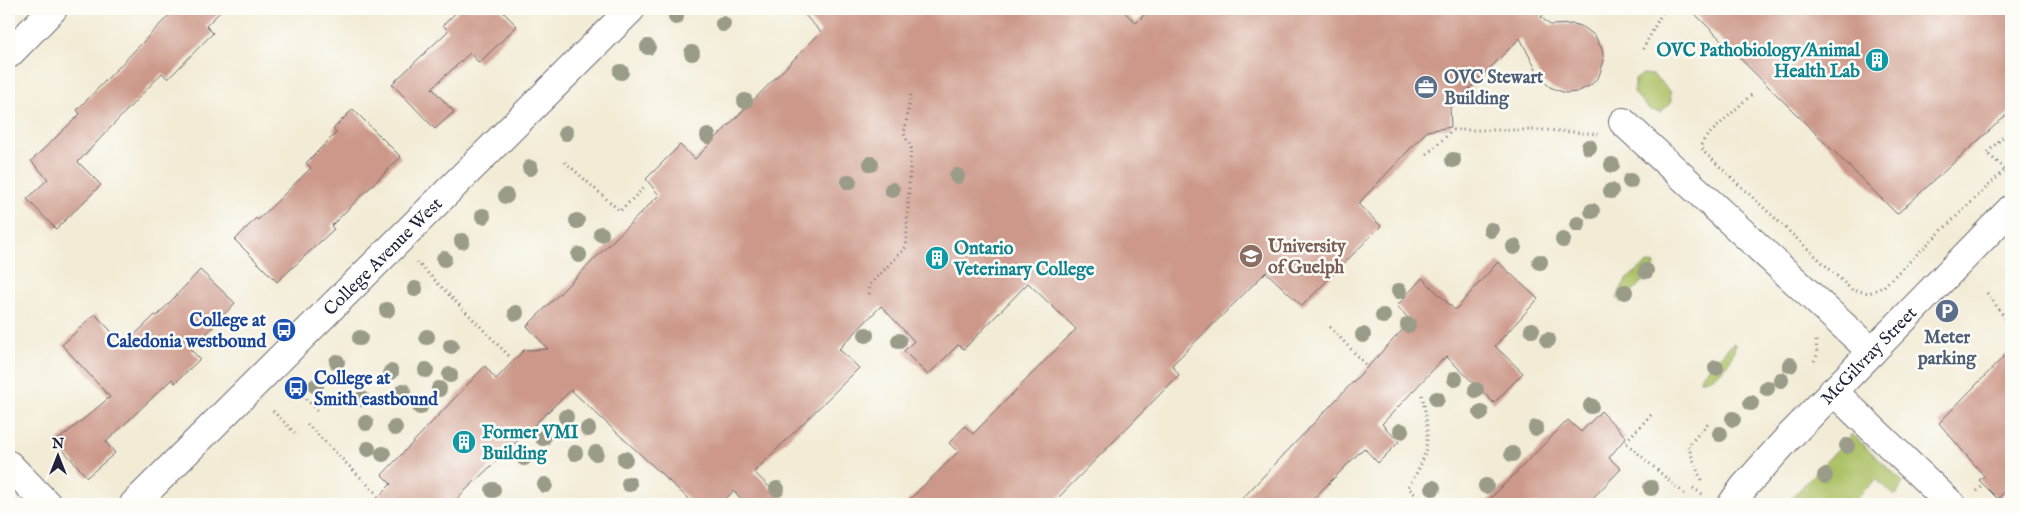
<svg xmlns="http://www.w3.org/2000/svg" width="2020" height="513" font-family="'IM FELL English',serif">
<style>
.green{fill:#abc165;stroke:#667250}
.building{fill:#cc9889}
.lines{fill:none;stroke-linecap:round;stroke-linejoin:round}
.minor-casing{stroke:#6b6871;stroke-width:30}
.major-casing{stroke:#6b6871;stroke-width:30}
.path{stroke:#6b6871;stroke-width:3;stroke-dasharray:1 4;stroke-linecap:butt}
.minor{stroke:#fff;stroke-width:28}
.major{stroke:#fff;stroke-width:28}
.tree{fill:#9a9b89}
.labels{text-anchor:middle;stroke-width:5;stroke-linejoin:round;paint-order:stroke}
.culture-label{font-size:18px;font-weight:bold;fill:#0d838f;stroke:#fdfcf7;text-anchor:start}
.service-label{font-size:18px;font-weight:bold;fill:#4e5e75;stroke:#fdfcf7;text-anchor:start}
.education-label{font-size:18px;font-weight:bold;fill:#785e54;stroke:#fdfcf7;text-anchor:start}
.street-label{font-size:18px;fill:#22223b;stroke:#fdfcf7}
.transit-label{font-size:18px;font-weight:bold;fill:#164399;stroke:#fdfcf7;text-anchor:end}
</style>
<rect width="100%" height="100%" fill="#fdfcf7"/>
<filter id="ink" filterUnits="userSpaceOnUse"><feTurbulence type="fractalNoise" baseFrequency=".02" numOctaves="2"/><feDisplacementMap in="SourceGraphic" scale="10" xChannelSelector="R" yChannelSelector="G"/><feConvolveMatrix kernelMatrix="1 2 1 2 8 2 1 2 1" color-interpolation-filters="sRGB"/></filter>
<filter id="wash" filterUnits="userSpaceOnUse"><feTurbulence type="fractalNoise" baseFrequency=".0096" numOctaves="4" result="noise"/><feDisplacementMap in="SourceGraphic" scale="20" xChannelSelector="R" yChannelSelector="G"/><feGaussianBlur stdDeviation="1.12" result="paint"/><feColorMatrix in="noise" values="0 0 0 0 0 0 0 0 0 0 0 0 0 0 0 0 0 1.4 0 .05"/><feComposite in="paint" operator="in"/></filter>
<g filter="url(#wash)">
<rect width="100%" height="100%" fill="#f2ebd5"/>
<!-- green -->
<path class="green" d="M1643,74l10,1 17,16 1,11 -10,10 -11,-2 -16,-17 1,-13z
M1648,263l7,1 -1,5 -33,34 -4,-4c5,-18 16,-26 31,-36z
M1732,344h3c-1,17 -17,36 -35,36l1,-4z
M1852,434l51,48 -6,12 -3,1 -18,-16 -25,25h-65z"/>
<g id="blocks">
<!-- building -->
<path class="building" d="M175,9h48l-17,17 7,7 -45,46 -6,-6 -84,89 23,23 -45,44 -29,-30 21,-20 -17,-18 49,-47 -3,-4z
M460,9h40l17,17 -38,37 -9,-10 -38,35 22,24 -19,17 -43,-45 56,-53 -5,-6z
M799,9h322l15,14 14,-14h399l-8,8 9,8 24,-1 11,4 10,8 7,13 2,12 -5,15 -8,9 -14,7 -12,1 -15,-6 -9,-8 -21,-41 -70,70 1,19 -24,4 -69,73 23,22 -79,80 -36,-34 -94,93 7,10 -127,129h-147l53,-52 -9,-9 16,-17 8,8 103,-105 -48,-46 -64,66 -6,-4 -30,30 -24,-24 10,-10 -33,-35 -42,43 20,19 -105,104 33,32h-41l-12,-13 -14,13h-26l-123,-114 -120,114h-80l20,-20 -9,-9 103,-109 11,13 28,-29 24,-1 -21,-23 132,-131 -13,-16 34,-34 15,14 126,-127z
M1690,9h321v102l-114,103z
M353,109l48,48 -70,69 3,3 -57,53 -42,-42 21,-22 2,2 53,-52 -5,-5 30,-30 -3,-4z
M1498,262l40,37 -43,47 28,27 -29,30 -48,-47 -64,68 17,18 -21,21 -14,-15 -56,56h-71l174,-183 -14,-15 25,-28 33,32z
M200,270l35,33 -44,47 9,9 -25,24 -3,-4 -66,63 9,11 -28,24 -31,-35 54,-45 -48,-52 33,-31 29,31 31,-30 2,1z
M2011,349v136l-13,14 -19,-19 5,-4 -45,-53z
M1601,411l25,26 -17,21 12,11 -34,35h-102l83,-84 13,12z"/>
</g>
</g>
<g filter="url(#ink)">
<use href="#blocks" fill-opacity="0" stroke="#6b6871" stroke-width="1"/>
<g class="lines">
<!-- minor casing -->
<g class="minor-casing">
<g id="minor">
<path d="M9,54l44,-45"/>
<path d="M1623,122l249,230"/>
<path d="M1833,391l118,113"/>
<path d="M9,465l38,39"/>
<path id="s1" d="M1732,504l12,-17 44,-49 223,-229"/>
</g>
</g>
<!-- major casing -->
<g class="major-casing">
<g id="major">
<path id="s2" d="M134,504l497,-495"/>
</g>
</g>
<!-- path -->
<path class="path" d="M1643,49l21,-40
M1751,95l-46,43 -4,7 3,7 148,138 17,3 14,-6 128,-123
M1427,154l26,-24h93l52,4
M565,162l55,49 25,-24
M2005,169l-18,-16 24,-24
M417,262l94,96
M1987,293l24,33
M869,294v-8l37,-39 5,-99 -7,-14 7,-40
M1330,327l35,37
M1814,361l3,-6 -1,-15
M296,388l23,25
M1422,395c8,39 9,58 -14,92l16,17
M273,411l24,24
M1651,415l-26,27 61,53
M307,424l68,68
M1701,480l-13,-34 21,-24
M1693,488l12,8
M1977,491l7,-6"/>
<!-- minor -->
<use href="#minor" class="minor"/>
<!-- major -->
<use href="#major" class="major"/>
</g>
<!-- trees -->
<g class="tree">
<circle cx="676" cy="17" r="8"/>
<circle cx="723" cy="24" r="8"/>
<circle cx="648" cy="47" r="8"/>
<circle cx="692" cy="53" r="8"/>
<circle cx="621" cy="72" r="8"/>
<circle cx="745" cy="101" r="8"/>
<circle cx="566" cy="133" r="8"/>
<circle cx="708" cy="136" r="8"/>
<circle cx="1589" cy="147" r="8"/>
<circle cx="1453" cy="160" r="8"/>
<circle cx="871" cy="164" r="8"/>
<circle cx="1612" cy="165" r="8"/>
<circle cx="530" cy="168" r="8"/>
<circle cx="957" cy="176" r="8"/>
<circle cx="1630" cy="181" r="8"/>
<circle cx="849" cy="182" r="8"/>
<circle cx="892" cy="190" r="8"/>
<circle cx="1611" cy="191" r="8"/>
<circle cx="506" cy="196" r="8"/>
<circle cx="1592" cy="211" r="8"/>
<circle cx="483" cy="216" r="8"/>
<circle cx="577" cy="221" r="8"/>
<circle cx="1578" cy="224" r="8"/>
<circle cx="1491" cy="230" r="8"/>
<circle cx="601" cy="234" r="8"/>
<circle cx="1563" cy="240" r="8"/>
<circle cx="462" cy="241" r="8"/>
<circle cx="1514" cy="247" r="8"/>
<circle cx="579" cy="255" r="8"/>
<circle cx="444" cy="259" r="8"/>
<circle cx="1540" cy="262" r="8"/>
<circle cx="1646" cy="271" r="8"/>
<circle cx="415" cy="289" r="8"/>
<circle cx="1399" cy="291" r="8"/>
<circle cx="1625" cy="292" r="8"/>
<circle cx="387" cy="310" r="8"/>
<circle cx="516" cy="313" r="8"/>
<circle cx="1383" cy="316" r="8"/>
<circle cx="1408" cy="325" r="8"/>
<circle cx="1532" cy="330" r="8"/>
<circle cx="866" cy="335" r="8"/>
<circle cx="1363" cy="335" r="8"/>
<circle cx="427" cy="337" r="8"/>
<circle cx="360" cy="338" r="8"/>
<circle cx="1548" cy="340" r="8"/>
<circle cx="899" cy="341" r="8"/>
<circle cx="451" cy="346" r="8"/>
<circle cx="337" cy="362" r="8"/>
<circle cx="1790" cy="365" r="8"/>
<circle cx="1716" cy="368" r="8"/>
<circle cx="426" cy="370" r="8"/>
<circle cx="391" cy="372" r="8"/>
<circle cx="450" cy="375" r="8"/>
<circle cx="1455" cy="379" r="8"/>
<circle cx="1781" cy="380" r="8"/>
<circle cx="316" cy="386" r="8"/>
<circle cx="1767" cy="388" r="8"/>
<circle cx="439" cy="389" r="8"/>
<circle cx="1476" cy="390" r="8"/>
<circle cx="403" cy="391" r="8"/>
<circle cx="362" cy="399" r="8"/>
<circle cx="1437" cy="399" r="8"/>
<circle cx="1751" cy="403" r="8"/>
<circle cx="1591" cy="406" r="8"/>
<circle cx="420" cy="407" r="8"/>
<circle cx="1481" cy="413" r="8"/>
<circle cx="566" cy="417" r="8"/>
<circle cx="1733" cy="419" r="8"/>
<circle cx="366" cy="423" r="8"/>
<circle cx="395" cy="428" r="8"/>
<circle cx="1536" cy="428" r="8"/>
<circle cx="588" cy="429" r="8"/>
<circle cx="1401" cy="431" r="8"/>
<circle cx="1720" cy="434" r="8"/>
<circle cx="543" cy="438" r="8"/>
<circle cx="1847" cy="446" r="8"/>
<circle cx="368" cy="449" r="8"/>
<circle cx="575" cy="453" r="8"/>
<circle cx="596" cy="453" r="8"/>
<circle cx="383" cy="454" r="8"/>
<circle cx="1512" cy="454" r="8"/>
<circle cx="524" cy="458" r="8"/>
<circle cx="625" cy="459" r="8"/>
<circle cx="1825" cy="476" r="8"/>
<circle cx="629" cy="484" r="8"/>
<circle cx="545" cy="485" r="8"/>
<circle cx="1486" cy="486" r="8"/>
<circle cx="1433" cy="488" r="8"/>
<circle cx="1651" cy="488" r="8"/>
<circle cx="777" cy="489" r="8"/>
<circle cx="493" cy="490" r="8"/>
</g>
</g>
<!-- icons -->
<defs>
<g id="building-disc" transform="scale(1.25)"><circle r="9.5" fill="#0f9aa8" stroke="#fdfcf7"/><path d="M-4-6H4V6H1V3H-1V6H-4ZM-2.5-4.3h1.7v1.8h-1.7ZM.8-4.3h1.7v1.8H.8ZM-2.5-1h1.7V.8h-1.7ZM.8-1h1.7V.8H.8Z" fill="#fff"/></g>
<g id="office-disc" transform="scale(1.25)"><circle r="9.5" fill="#5c6f8a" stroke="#fdfcf7"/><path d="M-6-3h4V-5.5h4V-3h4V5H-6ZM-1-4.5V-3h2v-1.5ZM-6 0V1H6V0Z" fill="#fff"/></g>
<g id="university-disc" transform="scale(1.25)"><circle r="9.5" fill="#8d6e63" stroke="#fdfcf7"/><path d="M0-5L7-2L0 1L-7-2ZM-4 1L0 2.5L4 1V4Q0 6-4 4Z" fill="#fff"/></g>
<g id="parking-disc" transform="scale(1.25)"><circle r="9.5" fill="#5c6f8a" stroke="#fdfcf7"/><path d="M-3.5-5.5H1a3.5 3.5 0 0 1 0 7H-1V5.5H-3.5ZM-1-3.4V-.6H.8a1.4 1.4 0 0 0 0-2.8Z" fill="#fff"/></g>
<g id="bus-disc" transform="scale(1.25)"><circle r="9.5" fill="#1a4fb4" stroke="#fdfcf7"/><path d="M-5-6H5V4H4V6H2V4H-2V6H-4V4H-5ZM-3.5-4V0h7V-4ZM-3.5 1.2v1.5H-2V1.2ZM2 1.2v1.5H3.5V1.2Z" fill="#fff"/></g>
</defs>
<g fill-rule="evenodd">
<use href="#building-disc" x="1877" y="60"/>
<use href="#office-disc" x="1426" y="87"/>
<use href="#university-disc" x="1251" y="256"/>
<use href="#building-disc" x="937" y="258"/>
<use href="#parking-disc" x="1947" y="311"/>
<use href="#bus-disc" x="284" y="330"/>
<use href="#bus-disc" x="296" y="388"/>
<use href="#building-disc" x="464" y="442"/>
</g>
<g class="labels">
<!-- culture labels -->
<g class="culture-label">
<text x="1860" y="56" text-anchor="end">OVC Pathobiology/Animal<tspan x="1860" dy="21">Health Lab</tspan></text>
<text x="954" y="254">Ontario<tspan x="954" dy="21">Veterinary College</tspan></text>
<text x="482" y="438">Former VMI<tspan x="482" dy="21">Building</tspan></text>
</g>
<!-- service labels -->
<g class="service-label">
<text x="1444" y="83">OVC Stewart<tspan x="1444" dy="21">Building</tspan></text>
<text x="1947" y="343" text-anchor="middle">Meter<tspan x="1947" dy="21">parking</tspan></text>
</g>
<!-- education labels -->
<g class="education-label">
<text x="1268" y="252">University<tspan x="1268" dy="21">of Guelph</tspan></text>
</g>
<!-- street labels -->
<g class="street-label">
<text dy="6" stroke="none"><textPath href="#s2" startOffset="351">College Avenue West</textPath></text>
<text dy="6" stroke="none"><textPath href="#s1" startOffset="202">McGilvray Street</textPath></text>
</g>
<!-- transit labels -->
<g class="transit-label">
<text x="266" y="326">College at<tspan x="266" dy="21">Caledonia westbound</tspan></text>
<text x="314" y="384" text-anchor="start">College at<tspan x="314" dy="21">Smith eastbound</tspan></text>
</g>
</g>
<!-- margin -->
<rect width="2020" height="513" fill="none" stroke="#fdfcf7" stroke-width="30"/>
<!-- north arrow -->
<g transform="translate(58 456)" stroke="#fdfcf7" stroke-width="4" paint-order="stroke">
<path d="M0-4L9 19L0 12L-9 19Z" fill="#22223b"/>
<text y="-8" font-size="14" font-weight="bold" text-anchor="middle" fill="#22223b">N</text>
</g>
</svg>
